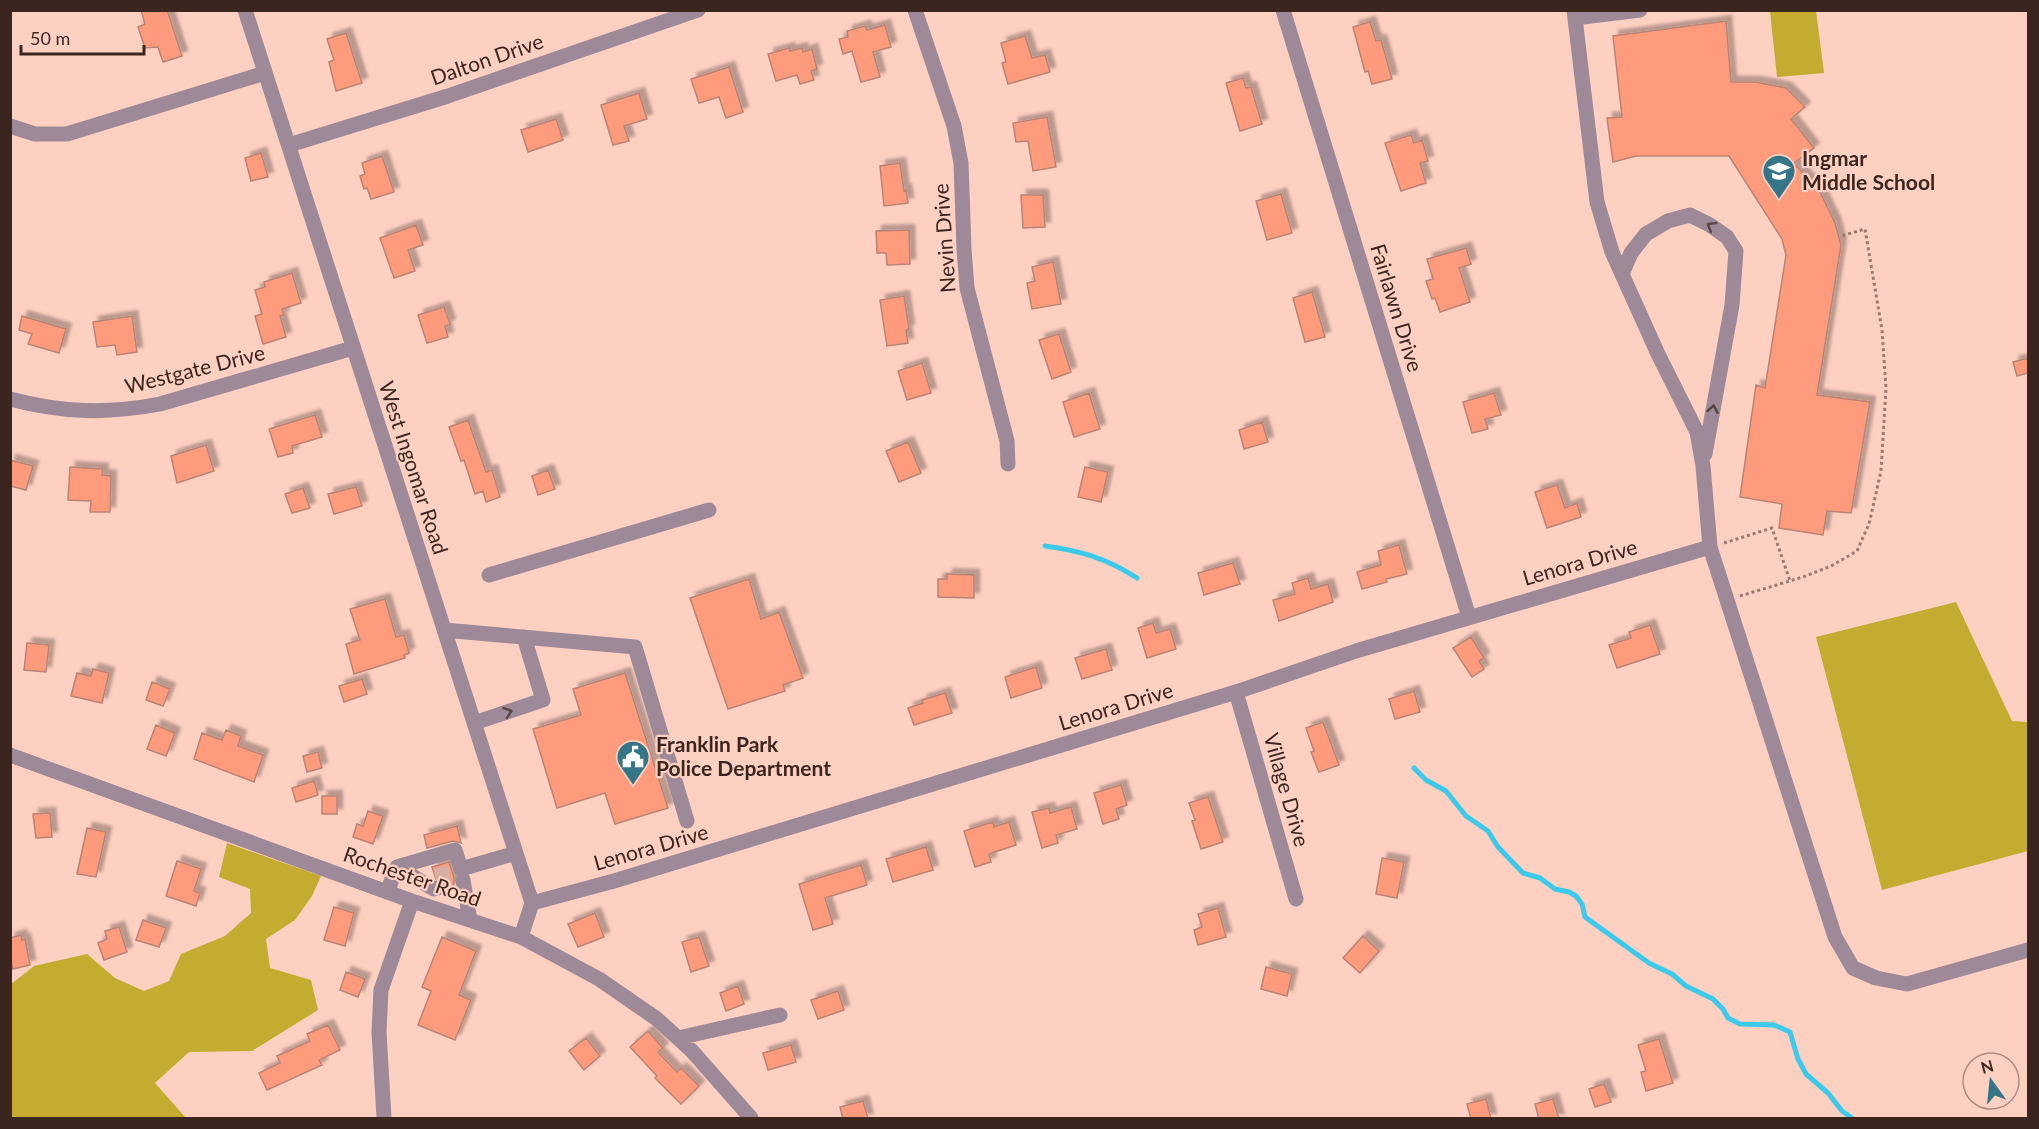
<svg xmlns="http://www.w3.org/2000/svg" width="2039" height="1129" font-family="Lato,sans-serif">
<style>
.green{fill:#c4ac31}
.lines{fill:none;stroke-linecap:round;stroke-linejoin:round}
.stream{stroke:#3bcaec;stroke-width:5}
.building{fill:#fe9b7d;stroke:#b98474;stroke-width:1.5;filter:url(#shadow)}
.minor-tunnel{stroke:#d7aea1;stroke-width:15;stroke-dasharray:15 8;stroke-linecap:butt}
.path{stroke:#9b7a70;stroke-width:3;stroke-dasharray:3 3;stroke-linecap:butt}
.minor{stroke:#9d8997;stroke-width:15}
.oneway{stroke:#584443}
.labels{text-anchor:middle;stroke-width:4.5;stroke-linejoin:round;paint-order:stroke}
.street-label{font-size:21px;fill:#3b261f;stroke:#fed0c2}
.poi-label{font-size:21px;font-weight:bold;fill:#3b261f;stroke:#fed0c2;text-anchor:start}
</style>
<defs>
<filter id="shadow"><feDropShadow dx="5.5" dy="-5.5" stdDeviation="1.5" flood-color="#0004"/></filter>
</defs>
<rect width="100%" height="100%" fill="#fed0c2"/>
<!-- green -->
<path class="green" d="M1770,11h46l8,62 -47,4z
M1956,602l56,119 16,1v129l-146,39 -66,-253z
M227,843l94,33 -9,20 -17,24 -29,19 4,29 41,12 7,30 -66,41 -63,1 -34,31 31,35h-175v-134l23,-18 53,-12 28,24 29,13 25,-10 12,-27 44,-18 26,-23 -1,-24 -31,-12z"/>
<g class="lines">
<!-- stream -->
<path class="stream" d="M1045,546c36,5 61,12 92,32
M1414,768l12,12 20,11 20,25 22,15 10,16 25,26 17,5 15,11 14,3 7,4 6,8 3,13 64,46 23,11 14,12 27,13 10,10 5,9 12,6 34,1 16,7 8,27 8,15 22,19 14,18 10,7"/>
</g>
<!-- building -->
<path class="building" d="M141,10h26l15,46 -19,6 -5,-15 -13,1 -7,-21 7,-3z
M1726,21l5,61h24l31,6 19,19 -14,12 23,29 -20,15 26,29 15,31 6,22 -24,150 53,7 -19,111 -24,-2 -4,24 -44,-7 3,-24 -42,-7 16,-112 9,3 21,-133 -4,-16 -53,-83h-93l-23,6 -6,-44 15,-1 -9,-81z
M1370,22l6,19 5,-1 11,39 -20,5 -4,-13 -3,1 -12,-45z
M885,25l6,22 -18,5 7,25 -19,5 -9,-31 -9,3 -4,-15 9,-2 -1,-6 18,-5 2,4z
M346,33l16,50 -26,8 -7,-29 5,-2 -7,-21z
M1025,36l7,22 13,-3 5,17 -42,12 -6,-21 4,-1 -5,-19z
M789,48l1,3 12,-3 1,4 9,-3 5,20 -6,2 3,9 -14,4 -3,-9 -21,6 -8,-27z
M729,67l14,45 -17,6 -7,-21 -20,6 -8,-24z
M1243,78l3,10 5,-1 11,37 -22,7 -14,-48z
M639,93l8,26 -23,7 5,15 -16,4 -12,-40z
M1047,117l9,50 -23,4 -5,-30 -12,1 -3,-19z
M556,119l7,21 -35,12 -7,-22z
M1411,135l3,8 8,-3 6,21 -8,2 6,20 -25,8 -16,-48z
M261,153l7,24 -17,4 -6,-23z
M382,156l12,36 -23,7 -4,-11 -3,1 -4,-13 5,-2 -3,-11z
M900,163l4,28 2,-1 2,13 -24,3 -4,-40z
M1281,194l11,39 -25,7 -11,-39z
M1021,195h22l2,32 -22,1z
M416,225l7,20 -15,5 7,21 -21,7 -14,-40z
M909,230l1,34 -23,1 -1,-12h-9l-1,-22z
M1466,248l5,16 -12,4 11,34 -30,10 -5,-14 -3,1 -6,-18 7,-2 -6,-20z
M1053,262l8,42 -29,5 -5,-26 8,-2 -3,-14z
M292,273l9,30 -19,6 2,6 -4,1 6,21 -23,7 -8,-28 7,-2 -7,-24 10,-3 -1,-5z
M1312,292l13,45 -20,5 -12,-44z
M904,296l5,33 -3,1 2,13 -21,3 -7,-46z
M444,307l6,17 -5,2 3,11 -21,6 -9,-28z
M22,316l44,13 -7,24 -31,-9 4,-10 -13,-4z
M132,316l5,36 -20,3 -2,-10 -18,2 -4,-25z
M1059,334l12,38 -19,7 -13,-39z
M2028,358v15l-11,3 -4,-14z
M922,363l9,30 -24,7 -9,-29z
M1089,393l11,36 -26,8 -11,-35z
M1494,393l7,22 -16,4 3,10 -16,4 -9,-31z
M315,415l7,22 -30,9 1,7 -15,4 -9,-28z
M468,420l18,52 6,-2 8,27 -14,5 -3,-11 -8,3 -11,-34 -3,1 -12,-34z
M1262,422l6,20 -24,7 -5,-19z
M908,442l13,31 -22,9 -13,-31z
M206,445l8,26 -37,12 -6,-27z
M10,460l23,6 -7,24 -16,-4z
M70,467l33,2 -1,6 9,1 -1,36h-20l1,-11 -23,-1z
M1085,467l23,5 -7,30 -23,-5z
M548,470l7,19 -17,6 -6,-19z
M1557,485l8,23 12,-5 4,14 -34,11 -12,-36z
M356,487l6,19 -28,8 -6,-20z
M303,488l7,20 -18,5 -7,-19z
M1399,545l8,29 -21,5 1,3 -25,7 -5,-17 24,-7 -3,-14z
M1233,563l7,21 -36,11 -6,-22z
M947,574l27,1v23l-36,-1v-18h9z
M1308,578l3,11 17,-5 5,18 -54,19 -6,-21 22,-6 -3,-11z
M749,579l12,40 18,-7 24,66 -20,7 2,6 -57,18 -38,-111z
M385,599l11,38 8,-2 5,18 -5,2 1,3 -51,16 -8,-30 14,-4 -10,-31z
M1153,623l3,10 14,-4 6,20 -29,9 -9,-30z
M1650,625l10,29 -43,14 -8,-23 22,-7 -2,-6z
M1471,637l13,21 -5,3 5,8 -12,8 -19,-29z
M27,643l22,2 -3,27 -22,-2z
M1106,649l6,21 -30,9 -7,-21z
M1036,667l6,21 -31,10 -6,-21z
M93,669l16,4 -7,30 -31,-7 6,-23 14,3z
M625,673l43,135 -53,16 -10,-31 -48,15 -24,-79 48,-14 -8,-26z
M362,679l5,15 -23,8 -5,-16z
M152,682l18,7 -7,17 -17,-6z
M1414,691l6,21 -25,7 -6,-20z
M945,693l7,20 -38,12 -6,-17 15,-5 -1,-3z
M1323,722l16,43 -20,7 -8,-20 3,-1 -8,-23z
M156,725l19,8 -9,23 -19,-7z
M226,730l15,6 -3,10 25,9 -9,27 -60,-23 8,-26 20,7z
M318,752l4,16 -15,4 -4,-16z
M314,781l4,14 -22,7 -4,-14z
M1121,785l6,20 -11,4 3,10 -16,5 -9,-31z
M322,796h15v18h-15z
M1208,797l15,45 -22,7 -9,-28 3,-1 -6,-17z
M1071,807l6,22 -21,6 2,8 -16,5 -10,-36 17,-4 1,5z
M368,811l15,5 -10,28 -20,-7 4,-13 6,2z
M50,813l2,24 -16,1 -3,-24z
M993,822l1,5 15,-5 7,23 -27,9 2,8 -16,5 -11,-36z
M457,826l4,17 -8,-2 -26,7 -3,-13z
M87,828l19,4 -10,45 -19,-3z
M926,847l7,23 -40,12 -7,-23z
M1382,858l22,4 -7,36 -21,-4z
M177,861l24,8 -7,22 6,2 -4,13 -30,-10z
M449,862l5,15v9l-7,2 -2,-7 -9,-2 -4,-12z
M861,865l6,20 -42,13 8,26 -20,6 -14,-46z
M334,907l20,6 -9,33 -21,-6z
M1218,908l8,29 -28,8 -4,-15 8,-3 -4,-13z
M595,913l9,24 -26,10 -10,-23z
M143,920l23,8 -7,19 -23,-7z
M119,927l8,25 -23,8 -6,-17 9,-4 -2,-8z
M21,935l1,5 3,-1 5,26 -17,4 -3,-11v-20z
M1363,936l16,15 -19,22 -17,-15z
M442,937l34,14 -17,44 12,5 -16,40 -37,-15 13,-34 -9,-4z
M699,937l10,29 -18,6 -9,-30z
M1266,967l26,7 -5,22 -26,-7z
M346,972l19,7 -7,18 -18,-7z
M738,986l6,18 -18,7 -6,-18z
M838,991l6,19 -26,9 -7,-19z
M328,1025l12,25 -21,10 3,5 -55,25 -8,-17 21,-10 -3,-7 33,-15 -3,-7z
M648,1031l15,17 -5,4 19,20 4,-4 18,18 -18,18 -26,-26 2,-2 -27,-29z
M586,1038l14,18 -16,14 -15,-19z
M1659,1039l14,44 -27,8 -5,-19 5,-1 -8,-26z
M791,1045l5,17 -28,8 -5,-17z
M1604,1084l7,18 -16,5 -6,-18z
M1486,1099l5,20h-20l-4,-15z
M1553,1099l6,20h-20l-4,-15z
M863,1101l5,18h-25l-3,-12z"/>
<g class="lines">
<!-- minor-tunnel -->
<path class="minor-tunnel" d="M435,876l17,-4
M438,888l17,-6"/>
<!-- path -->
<path class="path" d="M1724,543l48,-15 18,53
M1740,596l63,-19 28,-11 26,-15 12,-27 12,-53 5,-83 -4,-58 -17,-101 -24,7"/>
<!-- minor -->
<path class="minor" d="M245,10l287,893 -11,34
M915,10l39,116 7,37 3,86 3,39 40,153 1,23
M1283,10l186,607
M1574,10l23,192 15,50 46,102 39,78 6,34 7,81 125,390 18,31 23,10 31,6 121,-34
M1575,18l65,-8
M10,126l25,8h32l198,-61
M289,145l159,-49 250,-86
M1622,274l9,-21 15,-19 22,-13 22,-6 20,10 17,12 9,14 -4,54 -27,149
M10,399c53,14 97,15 150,5l193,-56
M489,575l220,-65
M444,630l191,17 52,174
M1236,692l60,207
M474,723l69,-23 -19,-63
M10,755l402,146 109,36 78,42 58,40 35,32 59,67
M397,867l37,22 4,-1
M463,880l7,40
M387,892l10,-25 58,-17 6,19 55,-16
M532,903l82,-22 622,-189 120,-41 354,-104
M678,1038l102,-23
M384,1118l-5,-86 2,-42 31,-89"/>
</g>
<!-- one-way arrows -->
<defs><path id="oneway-chevron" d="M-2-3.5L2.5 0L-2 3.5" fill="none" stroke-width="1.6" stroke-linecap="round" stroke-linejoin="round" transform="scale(1.5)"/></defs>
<g class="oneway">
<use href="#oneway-chevron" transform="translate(1711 226) rotate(-149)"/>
<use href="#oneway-chevron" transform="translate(1713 409) rotate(-80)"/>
<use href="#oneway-chevron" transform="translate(508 712) rotate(-19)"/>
</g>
<!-- icons -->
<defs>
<g id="school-pin" transform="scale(1.725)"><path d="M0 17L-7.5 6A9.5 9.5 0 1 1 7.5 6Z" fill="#347688" stroke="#fed0c2"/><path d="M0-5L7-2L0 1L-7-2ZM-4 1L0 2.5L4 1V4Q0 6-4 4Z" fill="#fff"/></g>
<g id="civic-pin" transform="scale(1.725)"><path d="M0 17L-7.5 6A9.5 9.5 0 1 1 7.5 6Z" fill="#347688" stroke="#fed0c2"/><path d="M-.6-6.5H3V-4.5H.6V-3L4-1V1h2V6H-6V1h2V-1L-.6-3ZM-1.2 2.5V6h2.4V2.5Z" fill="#fff"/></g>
</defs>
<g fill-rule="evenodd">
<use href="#school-pin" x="1779" y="171"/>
<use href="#civic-pin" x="633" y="757"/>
</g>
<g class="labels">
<!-- street labels -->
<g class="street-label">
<text transform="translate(487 60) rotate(-19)" y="7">Dalton Drive</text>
<text transform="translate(945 238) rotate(-94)" y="7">Nevin Drive</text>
<text transform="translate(1396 308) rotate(73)" y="7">Fairlawn Drive</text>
<text transform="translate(195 370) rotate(-14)" y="7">Westgate Drive</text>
<text transform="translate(413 468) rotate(72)" y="7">West Ingomar Road</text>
<text transform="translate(1580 563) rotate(-16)" y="7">Lenora Drive</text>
<text transform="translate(1116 707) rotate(-17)" y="7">Lenora Drive</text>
<text transform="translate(1286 790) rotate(74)" y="7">Village Drive</text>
<text transform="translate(651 848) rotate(-16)" y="7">Lenora Drive</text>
<text transform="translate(412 877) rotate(19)" y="7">Rochester Road</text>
</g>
<!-- poi labels -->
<g class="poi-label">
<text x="1802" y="166">Ingmar<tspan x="1802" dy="24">Middle School</tspan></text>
<text x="656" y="752">Franklin Park<tspan x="656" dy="24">Police Department</tspan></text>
</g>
</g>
<!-- border -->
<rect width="2039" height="1129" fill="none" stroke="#3b261f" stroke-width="24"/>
<!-- north arrow -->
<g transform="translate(1991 1081) rotate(345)"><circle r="28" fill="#fed0c2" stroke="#b08c81" stroke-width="1.5"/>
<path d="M0-4.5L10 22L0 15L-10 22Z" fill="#347688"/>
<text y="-9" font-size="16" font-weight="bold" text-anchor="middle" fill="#3b261f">N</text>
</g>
<!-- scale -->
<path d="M21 45v9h123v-9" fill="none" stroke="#3b261f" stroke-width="3"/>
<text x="30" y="45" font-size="18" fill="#3b261f" stroke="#fed0c2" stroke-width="4.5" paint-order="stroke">50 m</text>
</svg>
